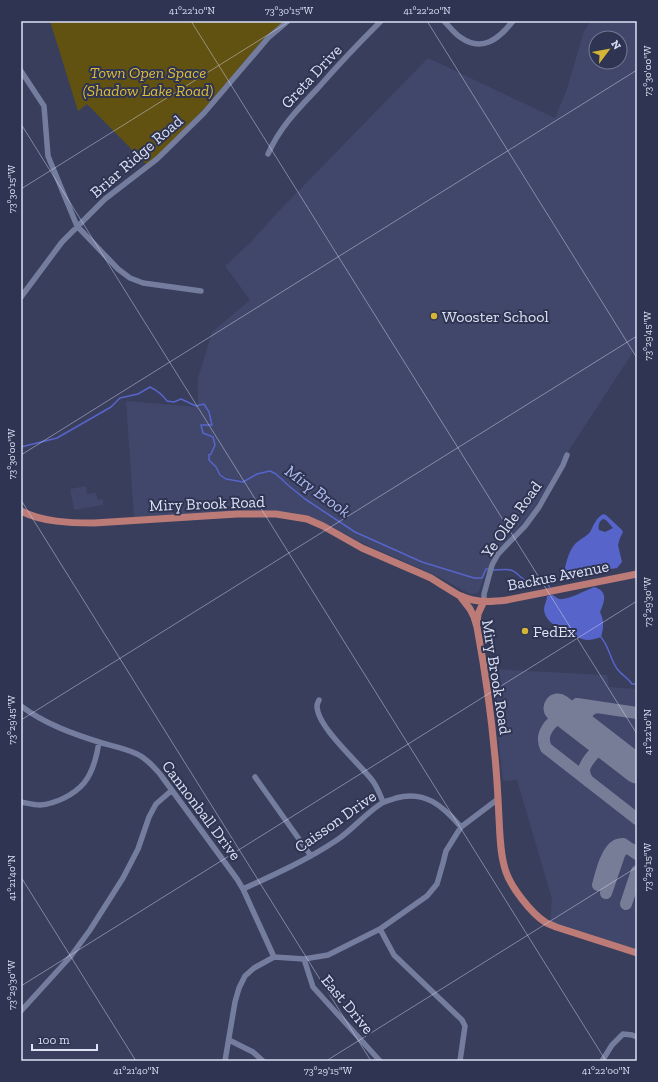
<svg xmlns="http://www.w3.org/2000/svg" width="658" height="1082" font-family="'Zilla Slab',serif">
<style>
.built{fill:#40476b;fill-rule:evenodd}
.green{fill:#625212}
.water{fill:#5764ca;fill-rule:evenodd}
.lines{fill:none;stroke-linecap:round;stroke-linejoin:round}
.stream{stroke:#5764ca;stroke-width:1.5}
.taxiway{stroke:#787d97;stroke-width:12}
.runway{stroke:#787d97;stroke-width:29}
.minor{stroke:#757d9e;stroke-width:5.5}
.major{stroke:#bd7b77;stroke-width:7}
.ticks{fill:none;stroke:#dce1f4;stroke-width:1;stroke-opacity:0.45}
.poi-dot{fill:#d5b535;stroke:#2e3451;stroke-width:1.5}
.labels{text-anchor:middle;stroke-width:4;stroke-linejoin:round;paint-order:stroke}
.park-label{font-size:16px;font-style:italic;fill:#dfbe36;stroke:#2e3451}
.street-label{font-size:16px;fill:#dce1f4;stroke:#2e3451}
.poi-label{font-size:16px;fill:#dce1f4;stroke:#2e3451;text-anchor:start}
.water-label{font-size:17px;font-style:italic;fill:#b1bdf1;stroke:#2e3451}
.neatline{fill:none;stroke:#dce1f4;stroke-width:1.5}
.ticks-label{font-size:10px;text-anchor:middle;fill:#dce1f4}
</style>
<rect width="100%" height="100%" fill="#383e5c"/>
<!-- built -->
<path class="built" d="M591,21h46v325l-77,118 -16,29 -13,20 -39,46 -13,32 -2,2 -4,1 -5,-1 -27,-15 -81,-36 -35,-19 -12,-5 -18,-5 -17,-2 -55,1 -89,5 -8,-116 72,6v-29l14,-46 38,-32 -25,-34 25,-23 27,-30 151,-155 127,60 12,-29 17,-58zM596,38h24v24h-24z
M86,486l1,8 9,-1 2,7 5,-1v6l-29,5 -4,-21z
M491,669l116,6 2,12 28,2v266l-87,-31 2,-25 -35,-119 -14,1z"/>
<!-- green -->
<path class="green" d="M50,21h235l-19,15 -63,74 -47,47 -10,7 -59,-60 -9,7z"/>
<!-- water -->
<path class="water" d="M603,514l3,1 16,15 1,2 -3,6 -2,7 4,17 -5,6 -37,6 -14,5h-3c1,-9 5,-28 12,-35 5,-5 11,-7 15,-12 4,-7 6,-14 13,-18zM603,519l3,1 7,8 -8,4 -6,-2c-1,-4 0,-9 4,-11z
M594,587c14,4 11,14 6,25 4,8 4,15 1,25 -17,6 -19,2 -35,-6l-5,5v-6c-7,-5 -17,-11 -17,-21 0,-4 3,-8 3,-13l6,-1c3,2 6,5 9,4 8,0 24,-9 32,-12z"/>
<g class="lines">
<!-- stream -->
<path class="stream" d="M21,447l36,-9 54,-31 9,-9 18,-4 12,-7c8,4 12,7 17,14l7,1 7,-3 15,7 8,-2 5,8 3,13h-11l2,8 10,4 2,8 -4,9 -2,1v5l7,7 4,8 6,4 17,3 14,-8 13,-3 6,3 13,12 16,13 50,33 67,30 52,16h8l4,-9h3
M492,570c6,0 14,-1 19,0 6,2 10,9 16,11 8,2 21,-4 23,8
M600,636c9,9 10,24 18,34 5,6 10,8 14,14h5"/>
<!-- taxiway -->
<path class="taxiway" d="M577,704l60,9
M572,719c-4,-1 -9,-2 -13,-1 -4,1 -7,5 -10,8 -5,7 -7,13 -3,22l91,71
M591,734c-7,-10 -9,-24 6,-27
M588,781c-7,-10 -4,-15 3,-24 3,-3 5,-7 10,-8 4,-1 9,1 13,2
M598,885c3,-11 8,-34 19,-40 2,-1 3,-1 6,-1l14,10
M606,893l14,-41 5,-4 6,1
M626,904l11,-33"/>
<!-- runway -->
<path class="runway" d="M558,708l79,61"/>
<!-- minor -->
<path class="minor" d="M444,21c5,5 10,12 16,16 22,16 39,2 53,-16
M21,71l23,35 4,50 29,70 41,43 12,9 13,5 58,8
M268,154c12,-27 30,-45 50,-66 20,-23 41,-45 63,-67
M21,297l41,-55 43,-43 52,-40 47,-46 64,-75 20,-17
M484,601v-7l8,-29 6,-11 27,-28 14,-19 24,-42 4,-10
M319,700c-1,2 -2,4 -2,6 0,21 42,57 55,74 5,6 8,15 11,22
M21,706c24,18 52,28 81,37 11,3 25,6 35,11 9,4 16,12 23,20l77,105 6,10 31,68
M255,777l56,79
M21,802c6,1 12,3 19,3 15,-1 34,-10 44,-22 9,-11 13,-28 15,-41
M243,889c33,-15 64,-29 94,-49 16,-11 28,-26 45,-37 4,-2 9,-3 14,-5 29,-8 47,8 65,29
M304,959l9,28 67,74
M21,1011l50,-55 19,-26 33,-52 15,-29 11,-32 7,-13 15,-13
M229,1040l24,12 10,9
M225,1061l10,-59 4,-14 6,-12 9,-8 20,-11 30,2 24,-4 52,-26
M460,1061l5,-35 -3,-6 -68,-65 -14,-26 47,-33 10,-12 6,-21 3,-12 15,-24 37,-28
M602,1061l10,-16 11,-11 9,1 5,2"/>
<!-- major -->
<path class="major" d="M21,511c22,11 48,12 73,12l143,-9h39l31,5 16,7 39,22 69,30 11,7 18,11 10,13 4,8 3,10c8,43 14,86 18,130 2,20 3,40 4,61 1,17 1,37 7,54 5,15 25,41 39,50 3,2 7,3 11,5l81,26
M461,596c15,7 30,6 46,4l130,-26
M477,623l1,-9 6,-13"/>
</g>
<!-- ticks -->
<path class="ticks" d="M191,21l446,713M427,21l210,337M21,124l585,937M21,189l269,-168M21,455l616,-385M21,500l350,561M21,720l616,-384M21,877l115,184M21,986l616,-385M326,1061l311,-194"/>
<!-- markers -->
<g class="poi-dot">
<circle cx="434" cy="316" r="4"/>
<circle cx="525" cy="631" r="4"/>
</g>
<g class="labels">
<!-- park labels -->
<g class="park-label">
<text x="148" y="78">Town Open Space<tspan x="148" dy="18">(Shadow Lake Road)</tspan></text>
</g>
<!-- street labels -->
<g class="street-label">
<text transform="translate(311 76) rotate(-47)" y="6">Greta Drive</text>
<text transform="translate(136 156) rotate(-41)" y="6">Briar Ridge Road</text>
<text transform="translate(207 503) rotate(-2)" y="6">Miry Brook Road</text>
<text transform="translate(511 519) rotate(-54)" y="6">Ye Olde Road</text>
<text transform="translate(558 575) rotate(-11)" y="6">Backus Avenue</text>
<text transform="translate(497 677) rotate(81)" y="6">Miry Brook Road</text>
<text transform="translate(202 810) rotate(53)" y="6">Cannonball Drive</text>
<text transform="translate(335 821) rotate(-35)" y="6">Caisson Drive</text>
<text transform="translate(348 1004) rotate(50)" y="6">East Drive</text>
</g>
<!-- poi labels -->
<g class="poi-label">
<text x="442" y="322">Wooster School</text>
<text x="533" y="637">FedEx</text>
</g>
<!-- water labels -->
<g class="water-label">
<text transform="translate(318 491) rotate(36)" y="6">Miry Brook</text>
</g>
</g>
<!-- border -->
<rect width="658" height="1082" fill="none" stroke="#2e3451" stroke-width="44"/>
<!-- north arrow -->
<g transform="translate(608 50) rotate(58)"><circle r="19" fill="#2e3451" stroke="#747992"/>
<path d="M0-3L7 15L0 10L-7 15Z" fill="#d5b535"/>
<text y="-6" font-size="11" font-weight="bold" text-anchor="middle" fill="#dce1f4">N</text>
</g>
<!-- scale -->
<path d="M32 1044v6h65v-6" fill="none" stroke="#dce1f4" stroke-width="2"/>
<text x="38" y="1044" font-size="12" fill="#dce1f4" stroke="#2e3451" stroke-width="3" paint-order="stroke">100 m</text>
<rect x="22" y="22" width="614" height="1038" class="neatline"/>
<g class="ticks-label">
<text x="192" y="14">41°22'10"N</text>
<text x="289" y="14">73°30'15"W</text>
<text x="427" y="14">41°22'20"N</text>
<text transform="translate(647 71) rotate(-90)" y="4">73°30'00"W</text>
<text transform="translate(11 189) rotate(-90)" y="4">73°30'15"W</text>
<text transform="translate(647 336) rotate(-90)" y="4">73°29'45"W</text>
<text transform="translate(11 454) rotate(-90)" y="4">73°30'00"W</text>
<text transform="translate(647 602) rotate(-90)" y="4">73°29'30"W</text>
<text transform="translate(11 720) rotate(-90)" y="4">73°29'45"W</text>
<text transform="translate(647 732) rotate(-90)" y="4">41°22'10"N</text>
<text transform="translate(647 867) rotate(-90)" y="4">73°29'15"W</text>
<text transform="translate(11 878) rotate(-90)" y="4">41°21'40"N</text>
<text transform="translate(11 985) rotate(-90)" y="4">73°29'30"W</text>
<text x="136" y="1074">41°21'40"N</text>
<text x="328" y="1074">73°29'15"W</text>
<text x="606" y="1074">41°22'00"N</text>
</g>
</svg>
